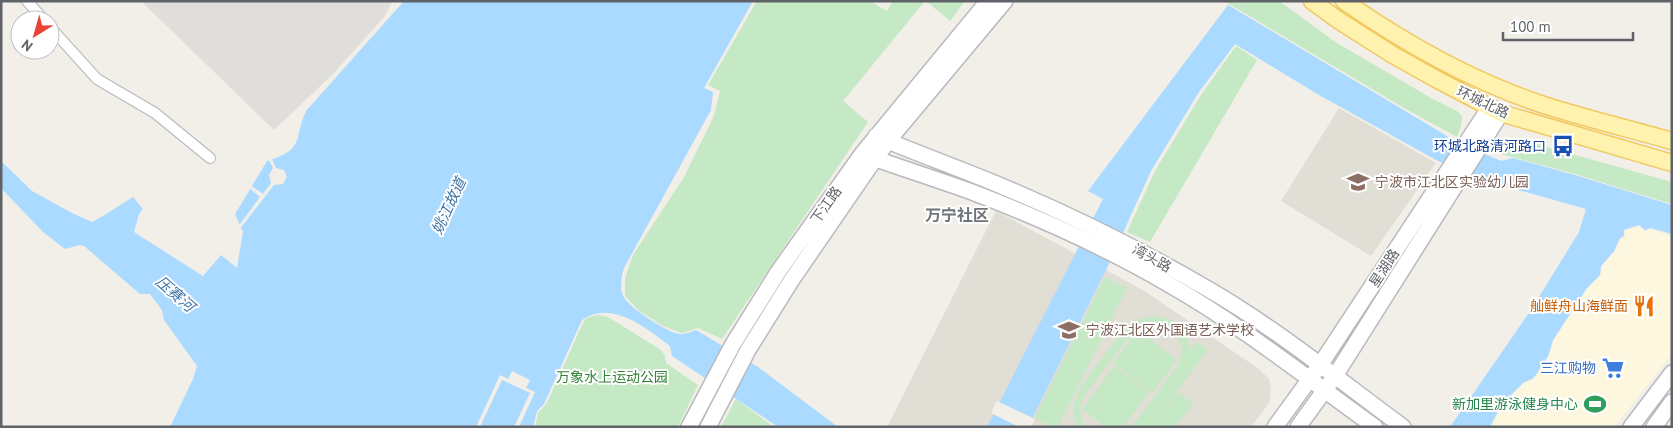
<svg xmlns="http://www.w3.org/2000/svg" width="1673" height="428" font-family="'PT Sans','Noto Sans SC',sans-serif">
<style>
.commercial{fill:#fef7e0}
.industrial{fill:#e0deda}
.education{fill:#e1ded6}
.green{fill:#c5e8c5}
.water{fill:#aadaff}
.pier{fill:#f1efe8}
.lines{fill:none;stroke-linecap:round;stroke-linejoin:round}
.street-casing{stroke:#b5b8bc;stroke-width:12}
.secondary-casing{stroke:#b6babf;stroke-width:18}
.primary-casing{stroke:#f2c960;stroke-width:19}
.street{stroke:#fff;stroke-width:10}
.secondary{stroke:#fff;stroke-width:15}
.primary{stroke:#fff2af;stroke-width:16}
.labels{text-anchor:middle;stroke-width:4;stroke-linejoin:round;paint-order:stroke}
.street-label{font-size:14px;fill:#5f6368;stroke:#fff}
.transit-label{font-size:14px;fill:#164399;stroke:#fff;text-anchor:end}
.education-label{font-size:14px;fill:#785e54;stroke:#fff;text-anchor:start}
.food-label{font-size:14px;fill:#c56008;stroke:#fff;text-anchor:end}
.shop-label{font-size:14px;fill:#366cbe;stroke:#fff;text-anchor:end}
.park-label{font-size:14px;fill:#348238;stroke:#fff}
.leisure-label{font-size:14px;fill:#27864d;stroke:#fff;text-anchor:end}
.water-label{font-size:15px;font-style:italic;fill:#4174aa;stroke:#fff}
.quarter-label{font-size:16px;font-weight:bold;fill:#70757a;stroke:#fff}
</style>
<rect width="100%" height="100%" fill="#f1efe8"/>
<!-- commercial -->
<path class="commercial" d="M1639,227l5,5 6,-3 22,8v117l-58,73h-123l12,-23 21,-21 8,-3 4,-4 13,-19 5,-17 33,-51 14,-14 1,-9 13,-14 6,-13 5,-2 -1,-7z"/>
<!-- industrial -->
<path class="industrial" d="M141,1h252l-9,16 -51,57 -59,56z"/>
<!-- education -->
<path class="education" d="M1339,108l97,55 -65,93 -90,-55z
M996,211l147,79 116,79 10,10 2,9 -2,15 -18,24h-364z"/>
<!-- green -->
<path class="green" d="M757,1h113l17,10 6,-10h32l-82,100 25,21 -146,217 -24,-11 -16,5 -19,-7 -24,-15 -14,-15v-18l8,-23 51,-78 30,-61 6,-25 -12,-6z
M926,1h39l-15,20z
M1224,1h55l58,42 94,55 26,13 4,4 1,4 -1,7 -4,11 -53,-29z
M1236,46l21,14 -107,182 -23,-10 28,-61 46,-76z
M1520,138l30,10 122,34v22l-97,-30 -74,-20 9,-12z
M1105,277l22,11 -69,139h-6l-17,-9z
M597,315l11,2 53,33 4,6 1,7 32,22 -20,42h-143l3,-14 9,-10 34,-76 5,-9z
M1154,316c22,2 34,12 36,34l7,-8 11,8 -58,77h-18l46,-62c14,-28 -16,-48 -42,-37l-52,68c-5,11 -5,20 1,31h-7c-6,-11 -6,-19 -2,-30 6,-15 49,-71 63,-78 4,-2 10,-2 15,-3z
M1138,330l39,30 -25,33 -39,-30z
M1114,366l35,26 -26,35h-17l-24,-18z
M1178,392l15,11 -17,24h-25z
M736,399l38,28h-53z"/>
<!-- water -->
<path class="water" d="M404,1h349l-49,87 9,4 -2,18 -87,158c-3,9 -5,23 1,31 7,10 44,35 56,35 5,0 10,-2 15,-4l62,37 80,60h-60l-106,-71 -2,-10c-23,-17 -58,-47 -88,-26l-38,84 -7,7 -4,16h-363l23,-48 4,-13 -33,-46 -2,-10 -12,-16h-10l-56,-48 -4,-1 -15,4 -22,-17 -42,-44v-27l31,30 40,22 20,9 11,-6 30,-19 10,12 -4,5 -5,18 69,44 18,-21 16,13 6,-36 -8,-18 32,-53c39,-12 26,-21 39,-50z
M1228,5l214,128 10,7 49,21 12,-3 62,17 97,30v29l-21,-6 -6,2 -6,-5 -15,5v6l-4,2 -6,13 -13,15 -1,9 -13,13 -34,52 -5,16 -13,20 -3,3 -8,3 -22,22 -12,23h-40l81,-117 48,-78 7,-23 -107,-30 -41,-18 -119,-66 -84,-51 -36,48 -48,79 -44,97 -79,159h-41l116,-228 -15,-8z"/>
<!-- pier -->
<path class="pier" d="M271,157l5,11 8,2 3,7 -4,7 -9,1 -35,45 -1,-3 22,-30 -12,-10 2,-2 13,9 8,-11 -2,-8 4,-7 -5,-10z
M512,371l18,9 -4,8 9,4 -16,35h-5l16,-34 -28,-13 -22,47h-4l24,-52 8,4z
M997,401l38,18 -4,8h-12l-28,-14z"/>
<g class="lines">
<!-- street casing -->
<g class="street-casing">
<path id="street" d="M27,1l17,19
M50,27l47,52 58,34 55,45"/>
</g>
<!-- secondary casing -->
<g class="secondary-casing">
<path id="secondary" d="M876,136c40,17 82,32 123,49 72,30 142,65 209,104 69,40 131,91 195,138
M862,154c36,13 74,25 110,38 68,26 135,56 198,93 72,41 138,94 205,142
M689,427l44,-83 45,-72 84,-118 126,-153
M708,427l40,-77 43,-69 79,-115 18,-25 117,-140
M1275,427l45,-62 170,-258
M1298,427l37,-51 166,-263
M1631,427l41,-54
M1654,427l18,-25"/>
</g>
<!-- primary casing -->
<g class="primary-casing">
<path id="primary" d="M1312,1l26,19 55,35 43,24 65,34 171,50
M1344,1c62,43 131,82 203,105 41,13 83,23 125,35"/>
</g>
<!-- street -->
<use href="#street" class="street"/>
<!-- secondary -->
<use href="#secondary" class="secondary"/>
<!-- primary -->
<use href="#primary" class="primary"/>
</g>
<!-- icons -->
<defs>
<g id="bus-bare" transform="scale(1.725)"><path d="M-5-6H5V4H4V6H2V4H-2V6H-4V4H-5ZM-3.5-4V0h7V-4ZM-3.5 1.2v1.5H-2V1.2ZM2 1.2v1.5H3.5V1.2Z" fill="#1a4fb4" stroke="#fff" stroke-width="2.5" paint-order="stroke"/></g>
<g id="school-bare" transform="scale(1.725)"><path d="M0-5L7-2L0 1L-7-2ZM-4 1L0 2.5L4 1V4Q0 6-4 4Z" fill="#8d6e63" stroke="#fff" stroke-width="2.5" paint-order="stroke"/></g>
<g id="restaurant-bare" transform="scale(1.725)"><path d="M-5-6h1v4h1v-4h1v4h1v-4h1v5L-1.5 .5V6h-2V.5L-5-1ZM5-6V6H3V1.5H1.5Q1.5-4 5-6Z" fill="#e8710a" stroke="#fff" stroke-width="2.5" paint-order="stroke"/></g>
<g id="supermarket-bare" transform="scale(1.725)"><path d="M-6-5.5h2.5l.6 2H6L4.5 2H-2.5L-4.4-4H-6ZM-1.5 3.2a1.3 1.3 0 1 0 .1 0ZM3 3.2a1.3 1.3 0 1 0 .1 0Z" fill="#3f7fe0" stroke="#fff" stroke-width="2.5" paint-order="stroke"/></g>
<g id="stadium-bare" transform="scale(1.725)"><path d="M0-5a6.5 5 0 1 0 0 10a6.5 5 0 1 0 0-10ZM-3.5-1.8h7v3.6h-7Z" fill="#2e9e5b" stroke="#fff" stroke-width="2.5" paint-order="stroke"/></g>
</defs>
<g fill-rule="evenodd">
<use href="#bus-bare" x="1563" y="146"/>
<use href="#school-bare" x="1358" y="182"/>
<use href="#restaurant-bare" x="1644" y="306"/>
<use href="#school-bare" x="1069" y="330"/>
<use href="#supermarket-bare" x="1613" y="368"/>
<use href="#stadium-bare" x="1595" y="404"/>
</g>
<g class="labels">
<!-- street labels -->
<g class="street-label">
<text transform="translate(1483 102) rotate(25)" y="5">环城北路</text>
<text transform="translate(826 205) rotate(-55)" y="5">下江路</text>
<text transform="translate(1152 258) rotate(29)" y="5">湾头路</text>
<text transform="translate(1384 268) rotate(-57)" y="5">星湖路</text>
</g>
<!-- transit labels -->
<g class="transit-label">
<text x="1546" y="151">环城北路清河路口</text>
</g>
<!-- education labels -->
<g class="education-label">
<text x="1375" y="187">宁波市江北区实验幼儿园</text>
<text x="1086" y="335">宁波江北区外国语艺术学校</text>
</g>
<!-- food labels -->
<g class="food-label">
<text x="1628" y="311">舢鲜舟山海鲜面</text>
</g>
<!-- shop labels -->
<g class="shop-label">
<text x="1596" y="373">三江购物</text>
</g>
<!-- park labels -->
<g class="park-label">
<text x="612" y="382">万象水上运动公园</text>
</g>
<!-- leisure labels -->
<g class="leisure-label">
<text x="1578" y="409">新加里游泳健身中心</text>
</g>
<!-- water labels -->
<g class="water-label">
<text transform="translate(449 206) rotate(-65)" y="5">姚江故道</text>
<text transform="translate(175 294) rotate(41)" y="5">压赛河</text>
</g>
<!-- quarter labels -->
<g class="quarter-label">
<text x="957" y="221">万宁社区</text>
</g>
</g>
<!-- border -->
<rect width="1673" height="428" fill="none" stroke="#5f6368" stroke-width="5"/>
<!-- north arrow -->
<g transform="translate(35 35) rotate(217)"><circle r="24" fill="#ffffff" stroke="#bfc1c3"/>
<path d="M0-4L9 19L0 12L-9 19Z" fill="#ea4335"/>
<text y="-8" font-size="14" font-weight="bold" text-anchor="middle" fill="#5f6368">N</text>
</g>
<!-- scale -->
<path d="M1503 32v8h130v-8" fill="none" stroke="#5f6368" stroke-width="2.5"/>
<text x="1510" y="32" font-size="15" fill="#5f6368" stroke="#ffffff" stroke-width="4" paint-order="stroke">100 m</text>
</svg>
